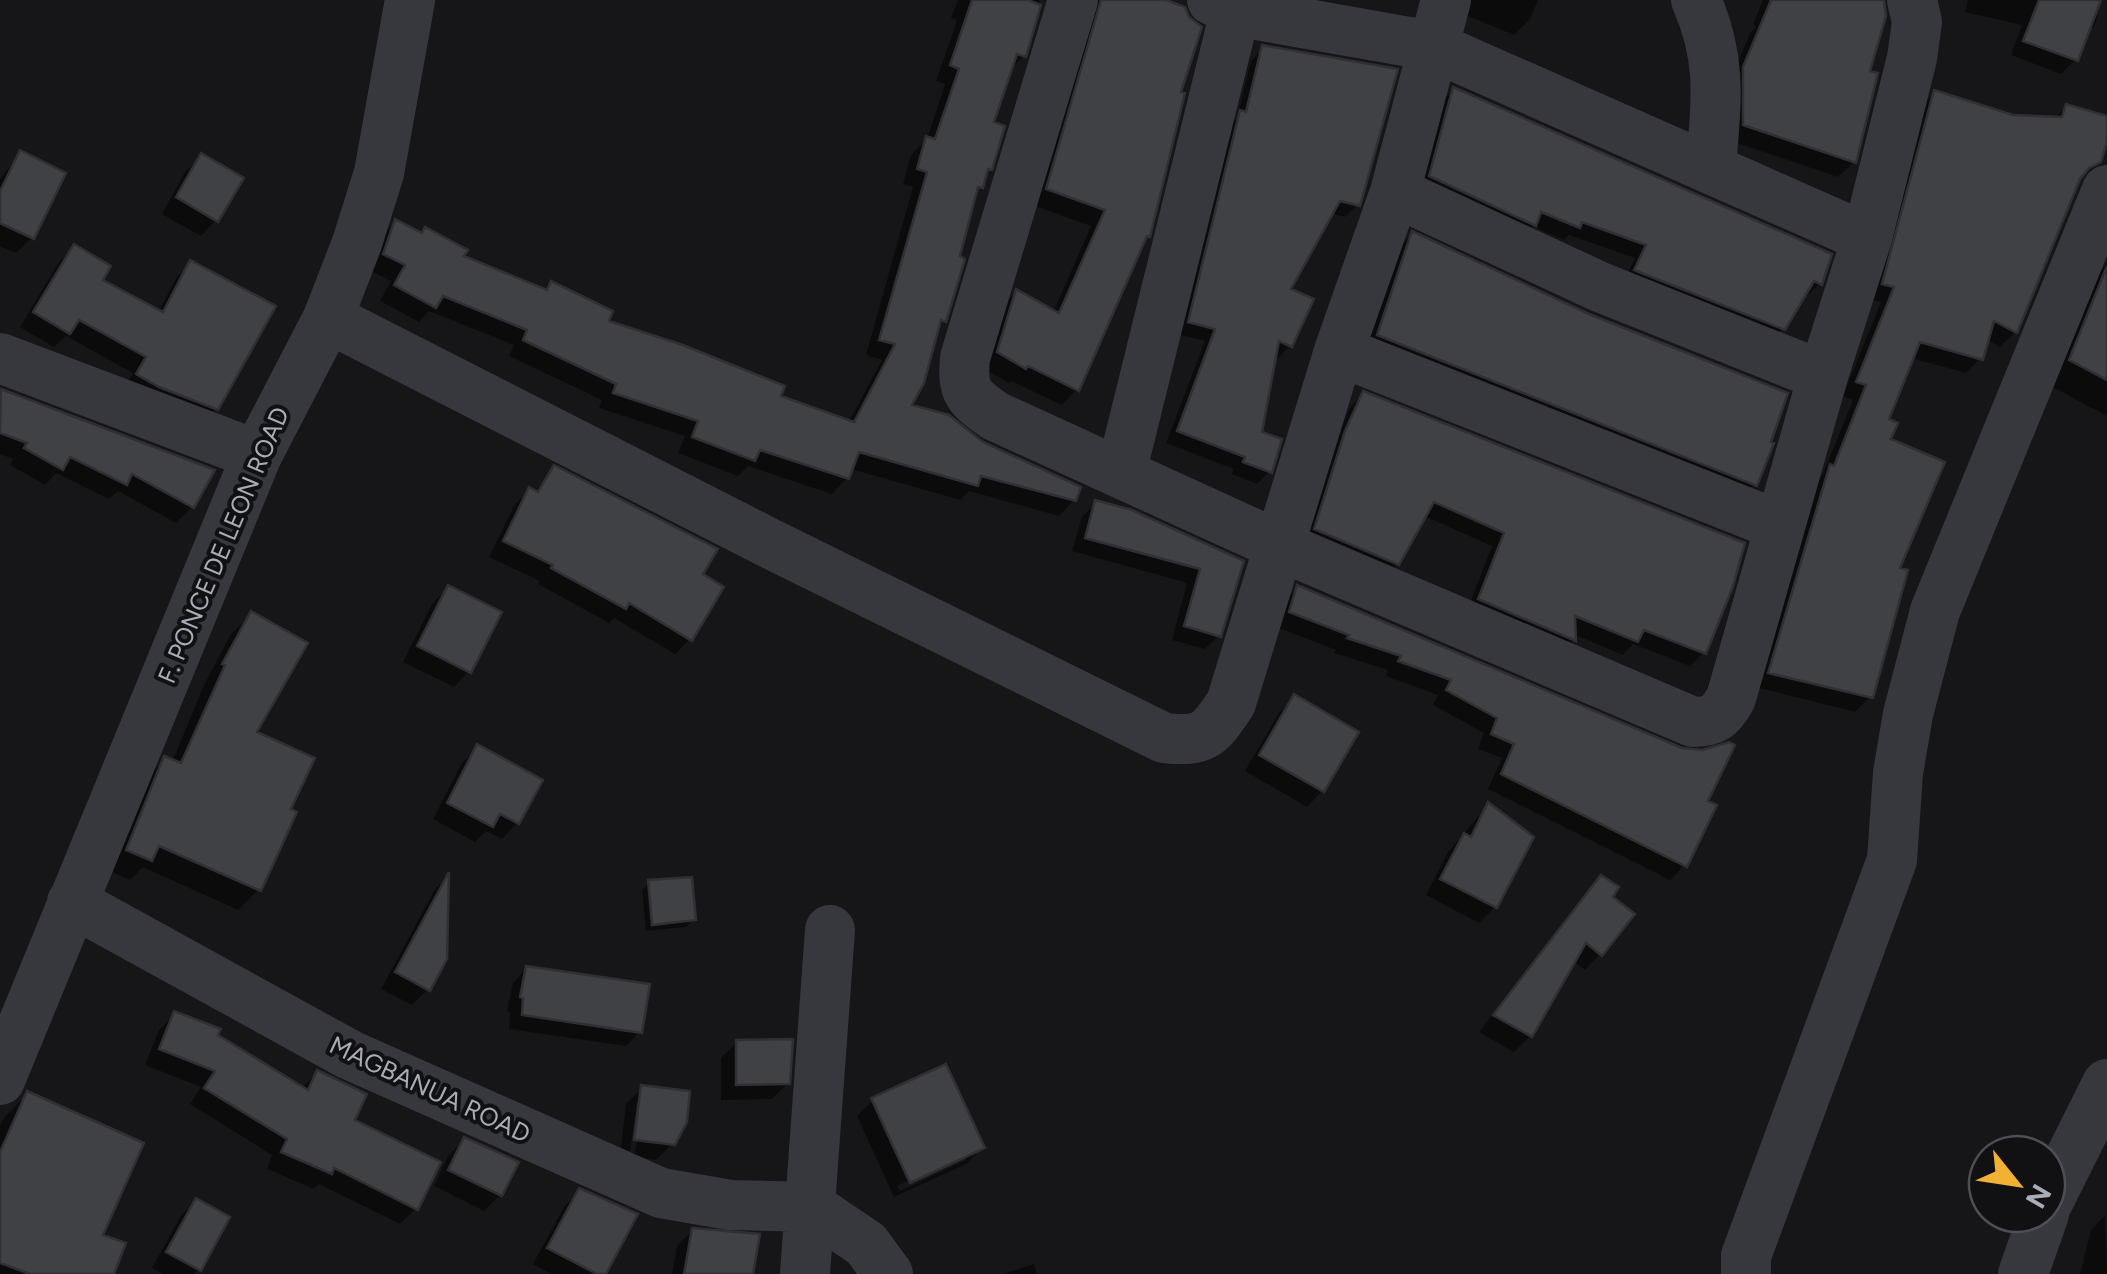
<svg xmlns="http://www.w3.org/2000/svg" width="2107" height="1274" font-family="Figtree,sans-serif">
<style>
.shadow{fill:#0007;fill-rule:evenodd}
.building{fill:#404145;stroke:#303034;stroke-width:2.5}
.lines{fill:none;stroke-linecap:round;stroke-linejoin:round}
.minor{stroke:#37383d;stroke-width:50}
.labels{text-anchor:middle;stroke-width:8;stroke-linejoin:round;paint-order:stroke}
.street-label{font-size:25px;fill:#a8adb8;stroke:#111113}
</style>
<rect width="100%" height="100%" fill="#161618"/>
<!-- shadow -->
<path class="shadow" d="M958,0h82l-17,56 -14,15 -18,53 -2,45 -15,24 -17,65 5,2 -18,61 -8,8 -28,77 73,38 93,56 -15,16 -90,-25 -9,9 -109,-31 -4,9 -15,16 -84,-28 -10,10 -60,-23 7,-17 -86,-28 3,-8 -93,-44 5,-11 -85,-34 -10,11 -39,-21 11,-20 -22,-11 11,-33 15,-15 66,36 83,33 7,-7 54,38 173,76 70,25 34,-63 -16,-5 47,-168 -10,-3 8,-29 16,-16 18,-55 -9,-3 21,-60 -6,-3z
M1081,0h77l-11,236 -6,6 -64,147 -15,16 -51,-24 -2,2 -26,-15 18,-61 15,-15 37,21 38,-87 -59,-21z
M1453,0h85l-8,19 -16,16 -56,-23z
M1763,0h100l-9,162 -16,15 -110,-37 2,-59 20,-48 6,-6 -3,-3z
M1968,0h115l17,6 -5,19 -10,10 -10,25 -14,14 -50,-19 11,-30 -57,-13z
M1263,48l95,156 -13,13 -15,-4 -42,77 2,56 -12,12 -4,-2 -15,77 10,39 -12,12 -25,-10 2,-5 -68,-26 39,-102 -28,-7 52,-208 8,-8 14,-57z
M1453,90l367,193 -13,13 -4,-1 -20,33 -13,14 -147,-59 12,-25 -66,-23 -5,5 -32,-14 -11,11 -104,-48 23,-86z
M1934,93l79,24 41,2 12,-12 41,12v14l-8,28 -21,18 -63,153 -15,15 -14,-8 -5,19 -15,15 -55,-15 -25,63 11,148 -27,128 -15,15 -100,-25 61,-205 7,-8 30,-74 -10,-4 38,-94 -12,-3 50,-191z
M21,153l11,85 -16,15 -16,-7v-67z
M201,157l15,63 -15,16 -39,-22 23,-42z
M1412,234l176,82 166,168 -15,16 -376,-150 34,-100z
M74,247l25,34 59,32 18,-35 15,-14 25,144 -15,15 -78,-34 10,-16 -67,-37 -12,11 -34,-20 39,-65z
M2107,264v152l-60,-32 41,-100z
M0,391l212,80 -20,36 -16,16 -58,-32 -9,8 -53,-26 -11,12 -35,-20 3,-6 -13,-5z
M1363,394l341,258 -14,14 -57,-22 -10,11 -50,-21v6l-13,13 -94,-40 26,-67 -68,-30 -27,48 -14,14 -81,-35 30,-96 18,-39z
M554,469l145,106 -9,64 -15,15 -61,-36 -5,5 -71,-39 2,-3 -51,-24 25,-51 15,-16 5,3z
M1096,503l145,60 -22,72 -14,14 -33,-9 15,-57 -115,-32 10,-34z
M448,588l21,83 -15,16 -51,-25 29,-58z
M1298,588l407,214 -20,63 -15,15 -182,-91 14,-31 -24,-9 6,-16 -51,-28 5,-10 -52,-19 2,-6 -54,-17 2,-3 -60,-23 7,-25z
M252,614l2,120 34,77 -30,79 -20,20 -95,-43 -13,13 -23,-10 38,-91 20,-20 7,3 32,-77 27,-51z
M1294,697l28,94 -15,16 -62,-36 34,-58z
M478,748l39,75 -15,16 -16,-8 -11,11 -42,-23 29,-56z
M1488,805l7,102 -16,16 -53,-28 22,-43z
M446,878l-18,111 -16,16 -31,-16 53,-98z
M1601,878l9,19 -10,57 -15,16 -12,-9 -43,75 -16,16 -35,-20 106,-138z
M649,883l44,36 -7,8 -40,4 -4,-41z
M527,968l113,64 -14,14 -117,-17 1,-17 -3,-1 6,-28z
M175,1014l126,75 16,-16 99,135 -16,16 -81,-40 -5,5 -47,-20 5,-14 -82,-51 11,-17 -56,-22 14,-35z
M737,1042l51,41 -16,16 -51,1v-42z
M642,1088l31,55 -17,17 -36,-5 6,-51zM637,1102h5l-7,51 -5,-1z
M27,1094l73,142 11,38h-111v-148l4,-8z
M873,1100l109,48 -16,16 -72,33 -37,-81zM966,1154v6l-66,31 -3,-5z
M464,1140l36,55 -16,16 -50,-25 14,-30z
M580,1191l24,83h-52l-19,-10 31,-57z
M196,1201l3,68 -5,5h-31l-11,-6 28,-51z
M2105,1215l2,59h-27l11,-44z
M693,1230l56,44h-77l5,-28z
M1034,1264l3,10h-34z"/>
<!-- building -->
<path class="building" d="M972,0h56l13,5 -15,52 -9,-3 -23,68 11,4 -13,44 -4,-1 -5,19 -5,-1 -18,69 5,3 -19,63 -5,-2 -17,63 -12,22 37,10 34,27 98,45 -5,14 -95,-25 -3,10 -119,-34 -10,27 -89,-29 -5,11 -63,-24 6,-16 -85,-28 3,-9 -93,-44 4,-10 -84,-34 -7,12 -42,-23 11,-20 -22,-11 12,-35 27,14 3,-6 43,23 -4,6 83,34 4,-9 62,30 -4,10 74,24 102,41 -4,10 73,26 41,-78 -16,-4 48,-168 -10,-3 9,-33 9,3 24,-70 -9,-4z
M1101,0h65l19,7 4,10 13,10 -21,65 4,1 -35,144 -3,-1 -68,155 -51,-25 -2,3 -29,-17 19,-63 43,24 46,-103 -59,-21z
M1771,0h113l2,16 -16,55 8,2 -22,90 -113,-38v-58z
M2039,0h62l-23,61 -55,-20z
M1262,45l136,24 -38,137 -20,-5 -49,88 23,10 -22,48 -13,-6 -17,91 20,7 -10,34 -29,-11 2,-5 -68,-26 38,-102 -27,-7 52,-212 6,2z
M1453,87l379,167 -10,31 -8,-4 -29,49 -151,-60 12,-25 -64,-23 -2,6 -39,-16 -5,14 -107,-50z
M1934,90l79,25 49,2 4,-13 41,12v26l-6,20 -12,6 -9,11 -63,154 -23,-12 -11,39 -63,-18 -31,77 9,4 -7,16 54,23 -45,106 8,2 -35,128 -105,-25 62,-209 4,2 32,-81 -10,-3 38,-95 -12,-3z
M20,150l46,23 -32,66 -34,-16v-32z
M201,153l43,25 -26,44 -42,-25z
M1412,231l177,83 199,79 -17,49 3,1 -17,43 -380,-151z
M74,244l37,22 -8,14 60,32 27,-52 86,46 -58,104 -59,-23 -23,-13 10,-17 -67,-37 -9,14 -37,-22z
M2107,266v114l-38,-20z
M1,389l214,81 -21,38 -62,-34 -5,11 -57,-28 -7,13 -39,-22 3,-5 -27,-10z
M1363,391l382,152 -12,43 -27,68 -62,-24 -6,12 -63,-26 1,25 -98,-42 26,-66 -70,-31 -35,63 -85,-36 31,-98z
M554,465l164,84 -15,25 21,13 -32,54 -63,-38 -3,6 -75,-41 2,-3 -50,-24 26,-54 9,5z
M1095,500l37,10 112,51 -23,76 -37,-11 16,-57 -115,-31z
M448,585l54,27 -31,61 -54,-27z
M1297,585l385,163 20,2 27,-8 6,3 -27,56 9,4 -30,62 -186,-93 13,-30 -23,-10 6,-16 -51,-28 5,-10 -53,-19 3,-5 -54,-18 2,-3 -60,-23z
M251,611l57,32 -51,89 58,26 -24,51 6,3 -36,79 -102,-45 -7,15 -26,-11 38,-94 17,7 44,-98 -3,-1z
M1294,694l65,38 -35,60 -65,-37z
M477,744l66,36 -24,44 -19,-10 -7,13 -46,-24z
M1488,802l46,35 -37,71 -57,-29 24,-46 7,4z
M449,872l-2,87 -17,32 -35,-19z
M1601,875l18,12 -6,10 22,17 -33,42 -16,-13 -54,94 -39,-22z
M692,877l4,43 -44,5 -4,-45z
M526,966l124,18 -8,49 -120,-18 1,-17 -3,-1z
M174,1011l47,18 -3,6 90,55 9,-20 50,24 -12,26 86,42 -23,48 -84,-42 -2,6 -51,-22 6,-13 -83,-51 11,-17 -56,-22z
M793,1039l-3,45 -54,1v-45z
M946,1064l39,84 -75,35 -39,-85z
M641,1085l49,6 -3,31 -12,23 -41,-5z
M27,1091l117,52 -41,92 23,8 -12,31h-84l-30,-11v-111z
M464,1137l55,25 -17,34 -54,-26z
M579,1188l59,26 -32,60h-9l-50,-26z
M196,1198l34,19 -29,54 -35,-19z
M692,1228l68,6 -7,40h-69z"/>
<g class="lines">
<!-- minor -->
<path class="minor" d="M1073,0l-108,358c-3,34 3,39 30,58l285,130 413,176c21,0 28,-6 38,-24l92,-322 44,-138 45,-180 5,-36 -5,-22
M1212,0l22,11 198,35 435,192
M1696,0c27,61 20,103 15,167
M1395,192l205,95 223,89
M328,318l441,225 395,195c40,4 45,-2 67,-35l108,-352 56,-159 51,-192
M1339,351l441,175
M0,358l257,97
M1121,473l117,-473
M72,902l278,153 311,138 69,12 81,2 55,37 22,30
M0,1080l257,-625 71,-137 29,-75 22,-70 31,-173
M2047,1204l60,-120
M805,1274l25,-344
M1746,1274v-18l146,-396 6,-87 10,-59 27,-103 172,-421
M2023,1274l21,-60"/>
</g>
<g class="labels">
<!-- street labels -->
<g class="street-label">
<text transform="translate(223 545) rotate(-67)" y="9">F. PONCE DE LEON ROAD</text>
<text transform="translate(430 1089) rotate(25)" y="9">MAGBANUA ROAD</text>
</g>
</g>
<!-- north arrow -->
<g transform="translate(2017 1184) rotate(120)"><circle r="48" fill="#111113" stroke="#4d4f55" stroke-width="2.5"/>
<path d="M0-8L18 38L0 25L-18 38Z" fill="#f2b134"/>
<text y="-15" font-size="28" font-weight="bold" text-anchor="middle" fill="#a8adb8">N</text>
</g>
</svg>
